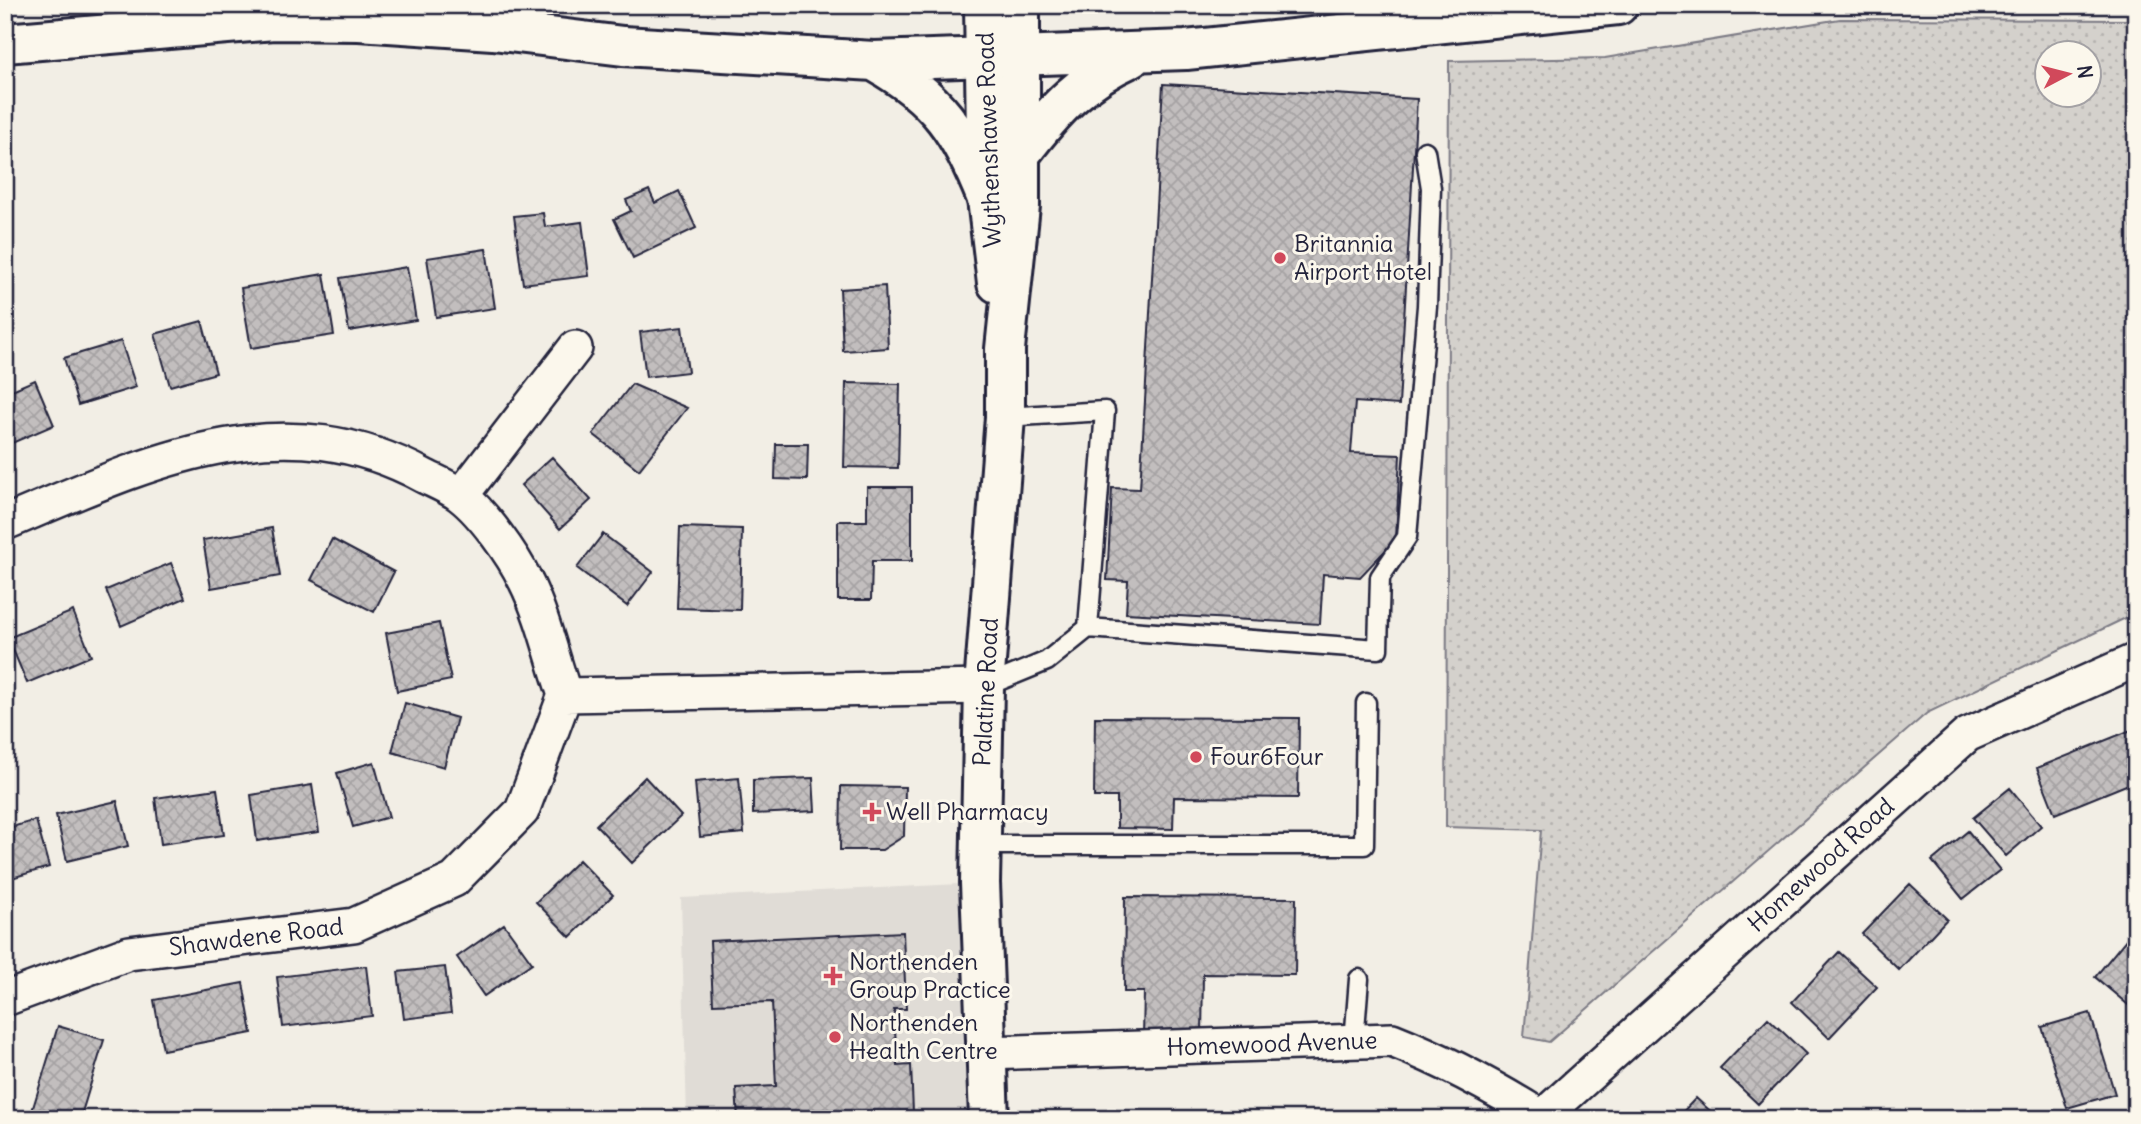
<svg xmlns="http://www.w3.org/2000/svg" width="2141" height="1124" font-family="Delius,sans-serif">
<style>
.built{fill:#e0dcd6}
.park{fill:url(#park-dots);stroke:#7b7a84;stroke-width:2;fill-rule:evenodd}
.building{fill:url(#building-cross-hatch);stroke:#22223b;stroke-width:2}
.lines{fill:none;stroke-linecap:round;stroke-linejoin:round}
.service-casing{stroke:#22223b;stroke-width:23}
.minor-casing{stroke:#22223b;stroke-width:38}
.secondary-casing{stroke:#22223b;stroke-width:44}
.trunk-casing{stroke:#22223b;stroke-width:44}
.service{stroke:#fbf7ec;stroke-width:18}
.minor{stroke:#fbf7ec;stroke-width:33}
.secondary{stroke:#fbf7ec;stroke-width:38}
.trunk{stroke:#fbf7ec;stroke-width:38}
.poi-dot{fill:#d1495b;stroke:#fbf7ec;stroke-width:2.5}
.labels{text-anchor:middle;stroke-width:6;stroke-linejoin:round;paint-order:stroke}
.street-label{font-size:24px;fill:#22223b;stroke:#fbf7ec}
.poi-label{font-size:24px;fill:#22223b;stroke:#fbf7ec;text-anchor:start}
</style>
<defs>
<pattern id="park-dots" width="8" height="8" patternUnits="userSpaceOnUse" patternTransform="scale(1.75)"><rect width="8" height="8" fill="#d4d1cc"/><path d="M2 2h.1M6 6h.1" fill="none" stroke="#b6b3b0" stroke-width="1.8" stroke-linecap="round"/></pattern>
<pattern id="building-cross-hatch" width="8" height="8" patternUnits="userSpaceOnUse" patternTransform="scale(1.75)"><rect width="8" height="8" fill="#c2bebe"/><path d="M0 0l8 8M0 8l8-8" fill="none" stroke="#a6a3a4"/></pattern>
</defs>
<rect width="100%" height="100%" fill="#f2eee5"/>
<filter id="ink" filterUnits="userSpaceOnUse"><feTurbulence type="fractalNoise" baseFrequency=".0143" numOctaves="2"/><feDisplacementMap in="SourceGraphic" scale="14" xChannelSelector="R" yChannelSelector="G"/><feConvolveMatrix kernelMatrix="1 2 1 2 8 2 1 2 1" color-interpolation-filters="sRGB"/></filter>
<g filter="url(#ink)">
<!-- built -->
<path class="built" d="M980,883l8,236h-301l-6,-221z"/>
<!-- park -->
<path class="park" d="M1840,19l296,1v593l-209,100 -378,329 -25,-5 17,-207 -95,-3 3,-766 156,-3zM2046,52h42v42h-42z"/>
<!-- building -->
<path class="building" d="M1163,84l254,15 -18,306 -44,-3 -4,51 49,2 -4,84 -36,38 -37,-3 -3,50 -194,-11 2,-32 -21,-1 5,-92 28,1z
M649,190l6,13 24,-12 17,37 -63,30 -19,-39 17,-8 -5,-11z
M543,213l2,14 37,-5 7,54 -66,8 -9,-68z
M486,249l9,59 -59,9 -9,-59z
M407,267l9,53 -67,11 -9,-53z
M324,274l10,61 -83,13 -10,-60z
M885,286l3,62 -45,3 -3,-62z
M202,321l14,52 -46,13 -15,-52z
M682,327l6,45 -42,5 -6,-45z
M121,341l15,46 -58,18 -14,-47z
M35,380l19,45 -49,21v-53z
M846,383l54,1 -2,84 -54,-1z
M632,384l55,24 -48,62 -46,-36z
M776,444h32l-1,36 -32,-1z
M552,457l39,43 -31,29 -39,-44z
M867,487h45v74h-40l-1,39h-33v-79h29z
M680,527l62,2 -2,81 -63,-2z
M272,528l8,48 -69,12 -8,-48z
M603,534l50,38 -26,34 -50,-38z
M332,539l62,33 -20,40 -63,-32z
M171,563l14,35 -64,28 -15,-36z
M73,611l18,45 -64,27 -19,-45z
M439,623l12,57 -54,11 -11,-58z
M405,703l52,15 -13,49 -52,-15z
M1095,717l204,1 -1,80 -124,-1 -1,32 -56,-1v-31h-23z
M2136,728v53l-81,33 -18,-46z
M374,762l15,55 -36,10 -16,-54z
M645,777l36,39 -49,47 -36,-38z
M739,778l5,55 -44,4 -5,-55z
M813,778l2,33 -62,3v-34z
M312,785l7,47 -62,9 -6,-46z
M841,786l64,1 -1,49 -22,14h-42z
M2010,788l31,38 -35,30 -33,-38z
M217,789l7,46 -63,9 -6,-46z
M117,801l11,45 -61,15 -11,-46z
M36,820l13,47 -44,13v-51z
M1968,831l32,39 -37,29 -31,-38z
M579,860l34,35 -43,42 -34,-35z
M1910,884l37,35 -48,51 -37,-36z
M1125,897l171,1 -1,77 -92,-1 -1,62h-59l1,-44h-20z
M504,924l28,39 -48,33 -27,-39z
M2136,927v78l-3,4 -38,-32z
M903,932l3,77h-12l3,57 14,-1 2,47 -175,7 -2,-31 40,-2 -4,-84 -59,2 -3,-63z
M1839,952l38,35 -48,51 -37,-36z
M366,966l6,50 -89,11 -6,-50z
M445,967l6,46 -47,6 -6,-47z
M243,983l9,50 -89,17 -9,-50z
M2090,1013l25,81 -48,14 -25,-81z
M1768,1018l38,36 -48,50 -38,-36z
M58,1026l46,14 -24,79h-24l-24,-8z
M1696,1098l23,21h-43z"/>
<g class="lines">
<!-- service casing -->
<g class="service-casing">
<path id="service" d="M1005,417l100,-6 -17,217 290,21 2,-72 27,-40 20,-231 4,-118 -6,-37
M984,687l63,-26 41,-33
M980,845h384l2,-142
M1354,1042l5,-63"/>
</g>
<!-- minor casing -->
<g class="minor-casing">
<path id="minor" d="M461,496l114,-148
M5,523c138,-58 274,-126 419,-47 12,6 27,12 37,20 22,17 52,59 64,84 18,35 27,78 40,115
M565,695l419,-8
M5,999l124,-46 225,-28 100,-45 68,-69 43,-116
M984,1053l408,-13c53,21 100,46 149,77
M1540,1119l427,-384 169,-75"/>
</g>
<!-- secondary casing -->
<g class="secondary-casing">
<path id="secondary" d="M984,5l3,194 10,84
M989,1119l-9,-236 4,-196 21,-270v-68l15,-143v-201"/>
</g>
<!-- trunk casing -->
<g class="trunk-casing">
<path id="trunk" d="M5,43l269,-23 85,1 134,9 130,16 251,15 312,-11 432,-45
M874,61c65,37 86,70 113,138
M1022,152c33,-43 59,-72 110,-95"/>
</g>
<!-- service -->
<use href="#service" class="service"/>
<!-- minor -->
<use href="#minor" class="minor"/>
<!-- secondary -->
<use href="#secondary" class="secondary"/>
<!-- trunk -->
<use href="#trunk" class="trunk"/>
</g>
</g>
<!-- markers -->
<g class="poi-dot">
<circle cx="1280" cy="258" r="7"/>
<circle cx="1196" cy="757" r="7"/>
<path d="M868.5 801.5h7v7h7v7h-7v7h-7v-7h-7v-7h7z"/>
<path d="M829.5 965.5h7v7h7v7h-7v7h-7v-7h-7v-7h7z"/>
<circle cx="835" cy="1037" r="7"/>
</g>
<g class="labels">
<!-- street labels -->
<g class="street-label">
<text transform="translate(989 140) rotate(-92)" y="8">Wythenshawe Road</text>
<text transform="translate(986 692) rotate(-87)" y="8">Palatine Road</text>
<text transform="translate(1821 865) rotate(-42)" y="8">Homewood Road</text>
<text transform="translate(256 937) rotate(-7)" y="8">Shawdene Road</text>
<text transform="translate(1272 1044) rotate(-2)" y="8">Homewood Avenue</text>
</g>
<!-- poi labels -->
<g class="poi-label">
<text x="1294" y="252">Britannia<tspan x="1294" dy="28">Airport Hotel</tspan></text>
<text x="1210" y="765">Four6Four</text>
<text x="886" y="820">Well Pharmacy</text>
<text x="849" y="970">Northenden<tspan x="849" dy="28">Group Practice</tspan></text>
<text x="849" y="1031">Northenden<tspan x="849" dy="28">Health Centre</tspan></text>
</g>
</g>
<!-- margin -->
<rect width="2141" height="1124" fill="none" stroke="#fbf7ec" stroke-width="28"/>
<rect x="14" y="14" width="2113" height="1096" fill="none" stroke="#22223b" stroke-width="2.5" filter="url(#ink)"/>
<!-- north arrow -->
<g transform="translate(2068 74) rotate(83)"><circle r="33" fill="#fbf7ec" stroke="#a4a2a5" stroke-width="2"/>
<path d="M0-5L12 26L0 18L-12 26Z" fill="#d1495b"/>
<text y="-10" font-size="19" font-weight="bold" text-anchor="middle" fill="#22223b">N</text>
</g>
</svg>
